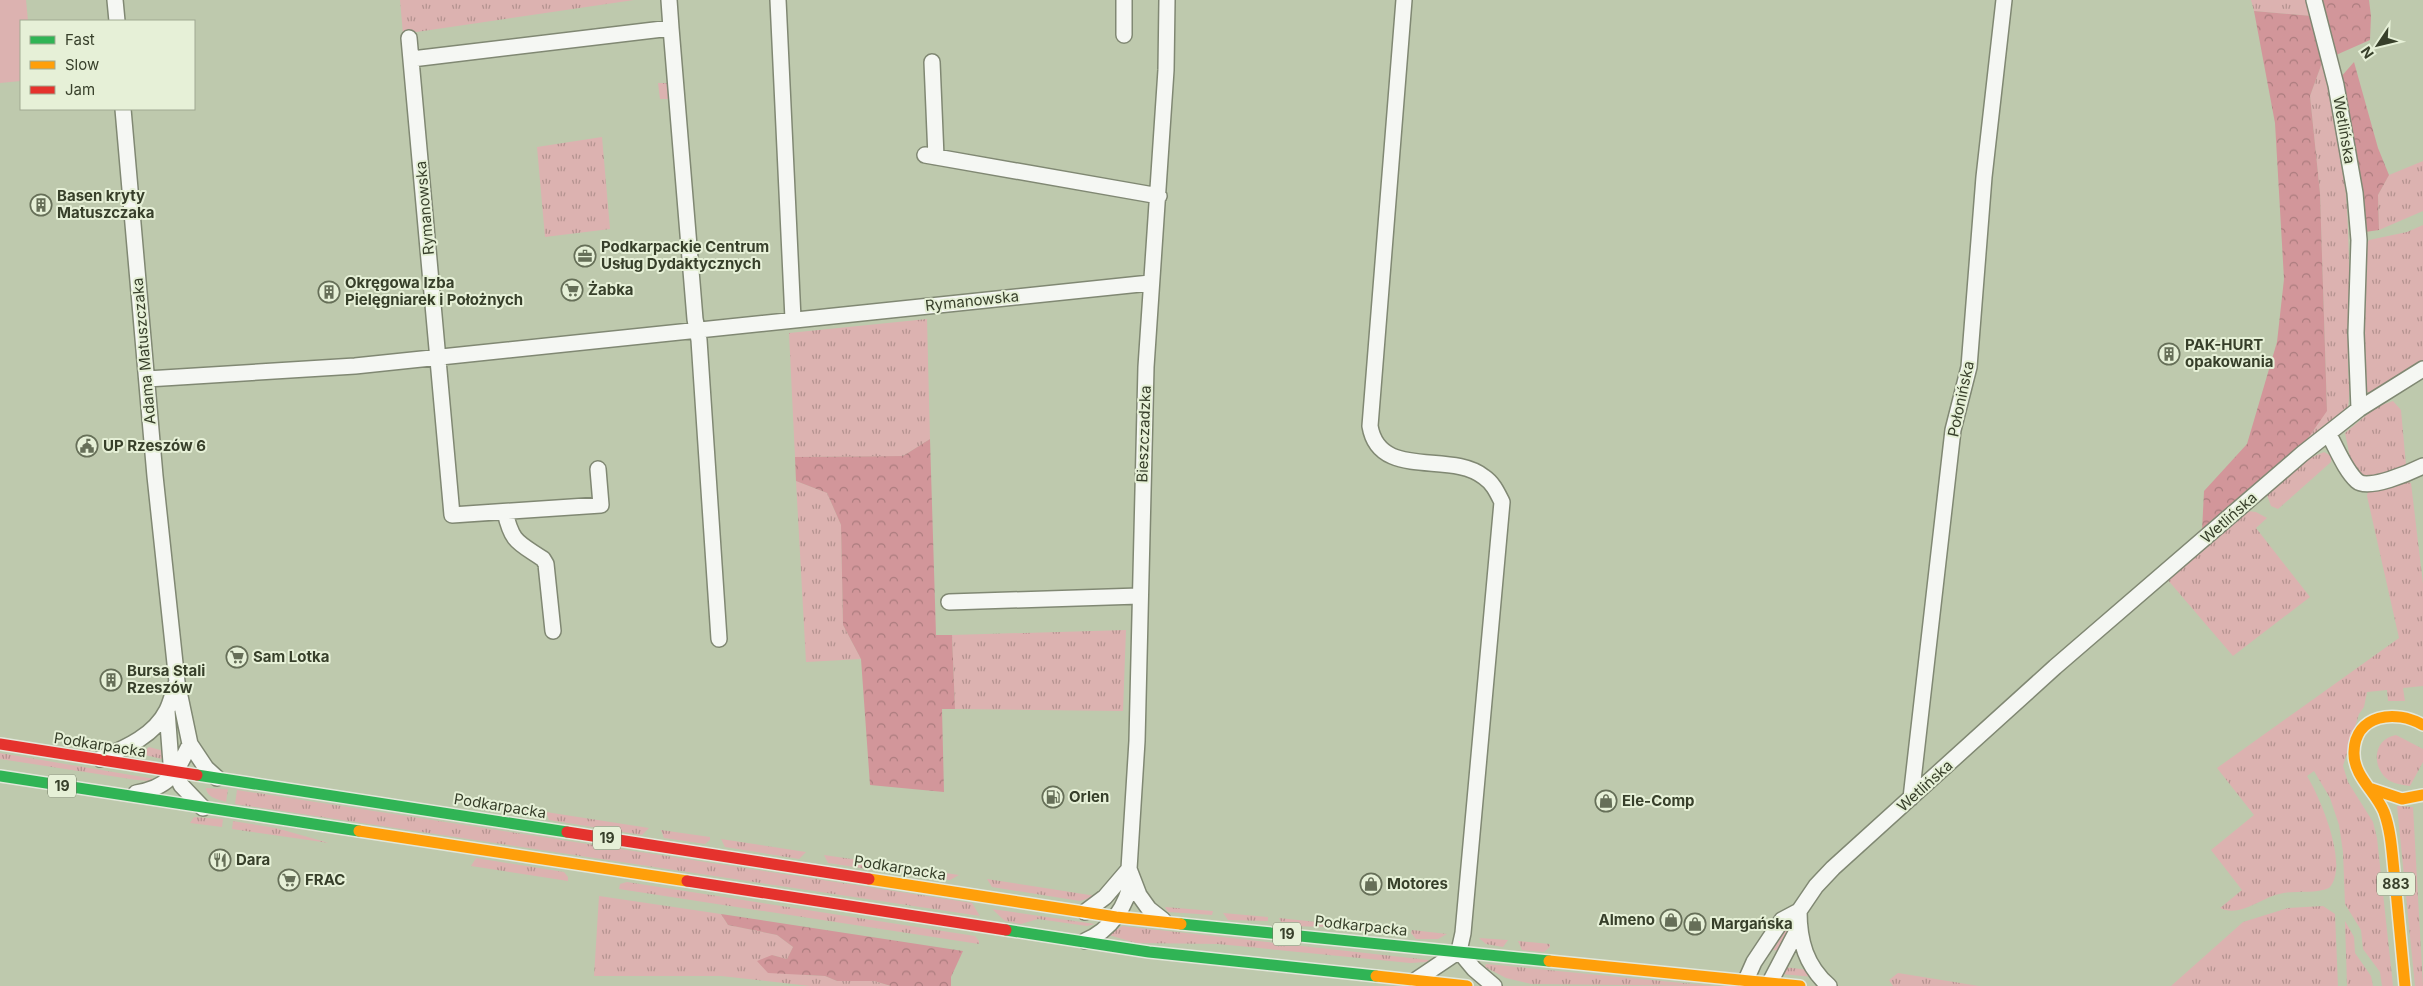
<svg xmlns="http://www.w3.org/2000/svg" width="2423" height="986" font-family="Inter,sans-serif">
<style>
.grass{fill:url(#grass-tufts)}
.forest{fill:url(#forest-crowns)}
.pitch{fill:#dcb2b0}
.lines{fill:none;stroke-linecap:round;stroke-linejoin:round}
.street-casing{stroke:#808873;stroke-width:18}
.fast-casing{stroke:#e2e7da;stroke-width:14}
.slow-casing{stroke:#e2e7da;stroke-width:14}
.jam-casing{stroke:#e2e7da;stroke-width:14}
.street{stroke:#f5f7f3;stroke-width:15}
.fast{stroke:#30b455;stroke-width:11}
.slow{stroke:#ff9f0a;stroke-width:11}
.jam{stroke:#e5322d;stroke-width:11}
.labels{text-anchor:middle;stroke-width:4;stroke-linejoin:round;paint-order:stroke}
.shield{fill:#e6f0d7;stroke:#6c745e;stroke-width:1}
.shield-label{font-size:14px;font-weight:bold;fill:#373f2a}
.street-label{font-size:15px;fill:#373f2a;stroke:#e6f0d7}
.poi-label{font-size:15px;font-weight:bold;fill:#373f2a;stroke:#e6f0d7;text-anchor:start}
</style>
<defs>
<pattern id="grass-tufts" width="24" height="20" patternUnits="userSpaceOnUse" patternTransform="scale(1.25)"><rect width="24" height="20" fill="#dcb2b0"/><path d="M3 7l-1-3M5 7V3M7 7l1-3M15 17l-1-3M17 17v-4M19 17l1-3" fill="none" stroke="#b3928f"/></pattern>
<pattern id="forest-crowns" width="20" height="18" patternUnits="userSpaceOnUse" patternTransform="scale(1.25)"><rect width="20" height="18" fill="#d2969a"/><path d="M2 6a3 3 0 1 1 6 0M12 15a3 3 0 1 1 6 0" fill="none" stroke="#ab7c7e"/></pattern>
</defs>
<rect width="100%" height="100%" fill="#bec9ad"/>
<!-- grass -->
<path class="grass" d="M400,0h234l-231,34z
M2251,0h57l4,16 -58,-5z
M2323,60c6,31 14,62 19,93 8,66 8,131 6,197 -1,20 3,38 0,57l-42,34 21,-31 -7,-217 -10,-97z
M658,83h12l1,16h-11z
M602,137l8,92 -65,8 -8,-90z
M2423,161v50l-44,19 -1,-35 11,-20z
M2423,225v137l-47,30h-10l-4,-5 2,-140 5,-7 38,-8z
M927,319l3,120 -27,17 -108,1 -6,-124z
M2393,401l8,9 5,55 -25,13 -21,-2 -9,-14 -6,-29 31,-26z
M2324,452l7,4v6l-53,47 -7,-3 -4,-11 43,-37z
M796,481l31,12 14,32 2,100 18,34 -55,3z
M2405,481l6,2 12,101v102l-20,2 2,13h-17l-1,-11 -20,2 -3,15 -5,7 -16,52 5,16 25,40 4,16 16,148h-11l-2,-14 -17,-23 -2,-19 -16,-26 -2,-52 -4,-27 -9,-27 -16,-27 -7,5c13,21 43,91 22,112 -16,7 -37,1 -54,7 -17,6 -37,22 -55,13l22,-18 -31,-40 43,-35 -37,-47 182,-130 -32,-142 1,-5z
M2247,511l9,1 11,6 -11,10 54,69 -77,59 -66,-77z
M1126,630l-3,81 -168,-2 -3,-74z
M2396,735l27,14v13l-13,24c-7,-1 -14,-2 -20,-5 -19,-12 -18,-42 6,-46z
M149,747l15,4 -2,8 -21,-5z
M0,753l155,26 -2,2 -16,-1 -137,-21z
M206,788l22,1 -2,13c-8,-3 -19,-4 -20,-14z
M237,790l735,113 8,13 -745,-112z
M485,802l48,8v2l-5,3z
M2397,806l16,1 10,179h-8z
M546,812l103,16 -7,7 -93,-15z
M194,817l29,2 -1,8 -32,-4z
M233,821l43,7 53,15 -97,-14z
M661,830l49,7v3l-5,4 -41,-6z
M721,839l85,13 -7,7 -74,-12z
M824,855l62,9v3l-6,4 -52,-8z
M476,858l88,14 4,5v4l-97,-15z
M899,866l60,9 -9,5 -47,-5z
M987,879l109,17 -16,5 -88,-14z
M627,882l348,54 4,5v3l-360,-55 1,-5z
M599,896l122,18 7,11 49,10 16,12 -6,12 -15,-4 31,20 22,1 12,5h37l17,5h-81l-89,-10h-127z
M2323,906l12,8 3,72h-167l72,-64 45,-14z
M1165,907l48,4 -1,4 -44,-3z
M992,909l103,15 -8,2 -49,-7 -17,5 -16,-3z
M1223,913l45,4v4l-40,-1z
M1279,918l57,6 -2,3 -51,-1z
M2345,921l9,16 1,16 16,23 2,10h-26z
M1122,926l307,34 -2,2 -17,1 -192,-19 -82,-1 -27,-8z
M1356,926l45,3 -2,6 -40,-4z
M1412,930l35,4 -9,5h-22l-5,-6z
M1788,930l-7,21 -8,-1 11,-19z
M1479,938l29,2 -5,7 -17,-3z
M1518,941l32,3v3l-6,5 -22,-2z
M1486,964l228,22 -183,-2 -25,-6 -21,-11z
M1784,967l25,3 5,7 -33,-3z
M1898,973l81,13h-86l-4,-6z"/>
<!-- forest -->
<path class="forest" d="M2322,0h47l2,16 -1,24 -34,15z
M2254,11l58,5 11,44 -13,36 10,97 7,218 -21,30 -104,90 2,-40 43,-47 30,-102 7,-63 -9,-156z
M2354,62l24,86 11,27 -11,20 1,35 -14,2 -4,-50 -21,-104z
M930,439l6,196h16l3,74h-13l2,83 -74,-7 -9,-126 -18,-34 -2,-100 -14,-32 -31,-12 -1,-24 108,-1z
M721,914l242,37 -12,26v9h-60l-17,-5h-37l-12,-5 -57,-3 -11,-12 15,-6 15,4 6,-12 -16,-12 -49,-10z"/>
<!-- pitch -->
<path class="pitch" d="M0,0h26l2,21h-7v60l-21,2z"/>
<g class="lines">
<!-- street casing -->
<g class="street-casing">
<path id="street" d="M115,0l2,21
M669,0l2,28
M778,0l15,319
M1124,0v35
M1404,0l-34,426c9,55 81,24 114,51 9,6 13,15 18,25l-39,431 -4,18 -43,29
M409,38l43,477 149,-10 -3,-36
M412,59l259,-31 24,291 4,21 20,299
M932,62l4,95
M123,109l32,367 22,206 13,62 16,24 11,10
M925,155l234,41
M147,379l208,-13 795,-83
M2359,409l64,-40
M2329,435c8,14 16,35 28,46 11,10 54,-9 66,-15
M505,512c7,31 13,30 38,47l3,5 7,67
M949,602l190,-6
M167,711l4,52 10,22 22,23
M100,759c25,-11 54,-23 67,-49 4,-8 6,-18 9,-26
M136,793c35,-6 40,-21 54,-49
M1911,798l42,-368 16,-63 15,-190 20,-177
M1799,911c0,30 7,55 30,75
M1085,912l20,-15 24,-28
M1163,920l-14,-11 -10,-14 -10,-26 8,-128 9,-374 20,-297 1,-70
M1085,941c26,-11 42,-35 47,-63
M1459,951l15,18 20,17
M1747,986l-1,-6 8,-18 28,-42 17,-9 17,-25 17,-18 222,-201 247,-213 57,-45 -3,-76 3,-93 -4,-47 -19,-108 -22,-85
M1768,986l31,-59"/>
</g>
<!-- fast casing -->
<g class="fast-casing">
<path id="fast" d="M197,775l370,57
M0,776l359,55
M1181,924l368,37
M1006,930l143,22 227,24"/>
</g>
<!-- slow casing -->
<g class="slow-casing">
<path id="slow" d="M2369,788l33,11 21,-4
M359,831l328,50
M869,879l247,38 65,7
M1549,961l251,25
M1376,976l91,10
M2405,986c-3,-35 -7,-71 -10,-106 -3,-23 -3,-46 -11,-68 -8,-20 -31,-36 -30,-60 1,-38 42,-43 69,-27"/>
</g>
<!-- jam casing -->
<g class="jam-casing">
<path id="jam" d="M0,744l197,31
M567,832l302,47
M687,881l319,49"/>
</g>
<!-- street -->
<use href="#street" class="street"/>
<!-- fast -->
<use href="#fast" class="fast"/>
<!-- slow -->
<use href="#slow" class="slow"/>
<!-- jam -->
<use href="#jam" class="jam"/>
</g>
<!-- icons -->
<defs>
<g id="building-ring" transform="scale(1.125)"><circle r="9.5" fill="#e6f0d7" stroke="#666f58" stroke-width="1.5"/><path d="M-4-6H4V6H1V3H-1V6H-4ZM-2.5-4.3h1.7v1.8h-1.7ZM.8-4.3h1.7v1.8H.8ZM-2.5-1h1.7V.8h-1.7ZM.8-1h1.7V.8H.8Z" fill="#666f58"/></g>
<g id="office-ring" transform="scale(1.125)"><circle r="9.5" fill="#e6f0d7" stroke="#666f58" stroke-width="1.5"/><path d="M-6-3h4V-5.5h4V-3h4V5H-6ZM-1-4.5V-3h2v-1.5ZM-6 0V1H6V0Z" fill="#666f58"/></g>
<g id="supermarket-ring" transform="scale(1.125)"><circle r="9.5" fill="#e6f0d7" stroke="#666f58" stroke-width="1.5"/><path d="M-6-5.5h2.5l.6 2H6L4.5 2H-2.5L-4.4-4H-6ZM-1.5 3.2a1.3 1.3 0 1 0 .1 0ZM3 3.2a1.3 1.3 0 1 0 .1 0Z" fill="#666f58"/></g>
<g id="civic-ring" transform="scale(1.125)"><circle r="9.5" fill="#e6f0d7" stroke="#666f58" stroke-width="1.5"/><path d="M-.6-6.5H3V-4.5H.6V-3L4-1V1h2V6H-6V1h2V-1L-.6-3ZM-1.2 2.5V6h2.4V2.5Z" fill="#666f58"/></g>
<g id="fuel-ring" transform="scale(1.125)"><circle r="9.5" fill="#e6f0d7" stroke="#666f58" stroke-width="1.5"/><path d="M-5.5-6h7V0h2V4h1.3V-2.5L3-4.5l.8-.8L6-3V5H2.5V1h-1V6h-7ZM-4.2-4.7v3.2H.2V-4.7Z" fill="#666f58"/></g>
<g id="shop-ring" transform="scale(1.125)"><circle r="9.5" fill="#e6f0d7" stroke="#666f58" stroke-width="1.5"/><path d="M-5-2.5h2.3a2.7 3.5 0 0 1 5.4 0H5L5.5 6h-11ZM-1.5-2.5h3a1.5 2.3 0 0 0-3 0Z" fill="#666f58"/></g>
<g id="restaurant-ring" transform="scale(1.125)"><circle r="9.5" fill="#e6f0d7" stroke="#666f58" stroke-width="1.5"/><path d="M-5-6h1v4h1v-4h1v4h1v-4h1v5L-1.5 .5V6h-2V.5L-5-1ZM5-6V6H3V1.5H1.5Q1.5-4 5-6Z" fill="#666f58"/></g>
</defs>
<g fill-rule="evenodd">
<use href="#building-ring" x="41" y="205"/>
<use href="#office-ring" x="585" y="256"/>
<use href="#supermarket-ring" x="572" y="290"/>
<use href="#building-ring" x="329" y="292"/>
<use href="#building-ring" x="2169" y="354"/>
<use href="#civic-ring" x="87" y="446"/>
<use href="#supermarket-ring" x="237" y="657"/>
<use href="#building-ring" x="111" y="680"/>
<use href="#fuel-ring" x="1053" y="797"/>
<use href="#shop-ring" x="1606" y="801"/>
<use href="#restaurant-ring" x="220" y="860"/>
<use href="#supermarket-ring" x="289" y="880"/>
<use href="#shop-ring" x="1371" y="884"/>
<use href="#shop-ring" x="1671" y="920"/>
<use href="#shop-ring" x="1695" y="924"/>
</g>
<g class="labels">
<!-- shield labels -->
<g class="shield">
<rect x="48" y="774.5" width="28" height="23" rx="4"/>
<rect x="593" y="826.5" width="28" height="23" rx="4"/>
<rect x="2377" y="872.5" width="38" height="23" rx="4"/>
<rect x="1273" y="922.5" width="28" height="23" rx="4"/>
</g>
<g class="shield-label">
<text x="62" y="791">19</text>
<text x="607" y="843">19</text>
<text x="2396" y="889">883</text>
<text x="1287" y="939">19</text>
</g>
<!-- street labels -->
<g class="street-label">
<text transform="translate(2344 130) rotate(80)" y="5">Wetlińska</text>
<text transform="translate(425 208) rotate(-95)" y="5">Rymanowska</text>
<text transform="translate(972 301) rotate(-6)" y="5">Rymanowska</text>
<text transform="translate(144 351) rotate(-95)" y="5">Adama Matuszczaka</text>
<text transform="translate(1961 399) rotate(-78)" y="5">Połonińska</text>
<text transform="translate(1144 434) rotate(-88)" y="5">Bieszczadzka</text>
<text transform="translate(2229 518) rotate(-41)" y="5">Wetlińska</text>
<text transform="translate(100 745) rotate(9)" y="5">Podkarpacka</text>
<text transform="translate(1925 786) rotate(-42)" y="5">Wetlińska</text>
<text transform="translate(500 806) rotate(9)" y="5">Podkarpacka</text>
<text transform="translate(900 868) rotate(9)" y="5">Podkarpacka</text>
<text transform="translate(1361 926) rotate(6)" y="5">Podkarpacka</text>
</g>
<!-- poi labels -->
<g class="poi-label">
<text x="57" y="201">Basen kryty<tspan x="57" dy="17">Matuszczaka</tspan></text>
<text x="601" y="252">Podkarpackie Centrum<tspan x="601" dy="17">Usług Dydaktycznych</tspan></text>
<text x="345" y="288">Okręgowa Izba<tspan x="345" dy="17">Pielęgniarek i Położnych</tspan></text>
<text x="588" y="295">Żabka</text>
<text x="2185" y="350">PAK-HURT<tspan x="2185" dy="17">opakowania</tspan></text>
<text x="103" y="451">UP Rzeszów 6</text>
<text x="253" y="662">Sam Lotka</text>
<text x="127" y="676">Bursa Stali<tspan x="127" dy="17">Rzeszów</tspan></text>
<text x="1069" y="802">Orlen</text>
<text x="1622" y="806">Ele-Comp</text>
<text x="236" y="865">Dara</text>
<text x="305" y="885">FRAC</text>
<text x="1387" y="889">Motores</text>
<text x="1655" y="925" text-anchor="end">Almeno</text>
<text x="1711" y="929">Margańska</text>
</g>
</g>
<!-- legend -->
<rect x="20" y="20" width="175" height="90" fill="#e6f0d7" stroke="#a0a992"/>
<rect x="30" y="36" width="25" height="8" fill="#30b455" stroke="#a0a992"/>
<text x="65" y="45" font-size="15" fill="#373f2a">Fast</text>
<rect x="30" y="61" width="25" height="8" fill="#ff9f0a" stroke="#a0a992"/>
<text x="65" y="70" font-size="15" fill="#373f2a">Slow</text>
<rect x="30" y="86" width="25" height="8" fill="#e5322d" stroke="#a0a992"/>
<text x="65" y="95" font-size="15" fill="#373f2a">Jam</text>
<!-- north arrow -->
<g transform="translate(2378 45) rotate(235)" stroke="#e6f0d7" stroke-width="4" paint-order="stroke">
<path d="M0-4L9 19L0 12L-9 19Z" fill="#373f2a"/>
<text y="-8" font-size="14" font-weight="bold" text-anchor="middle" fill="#373f2a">N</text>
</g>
</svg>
